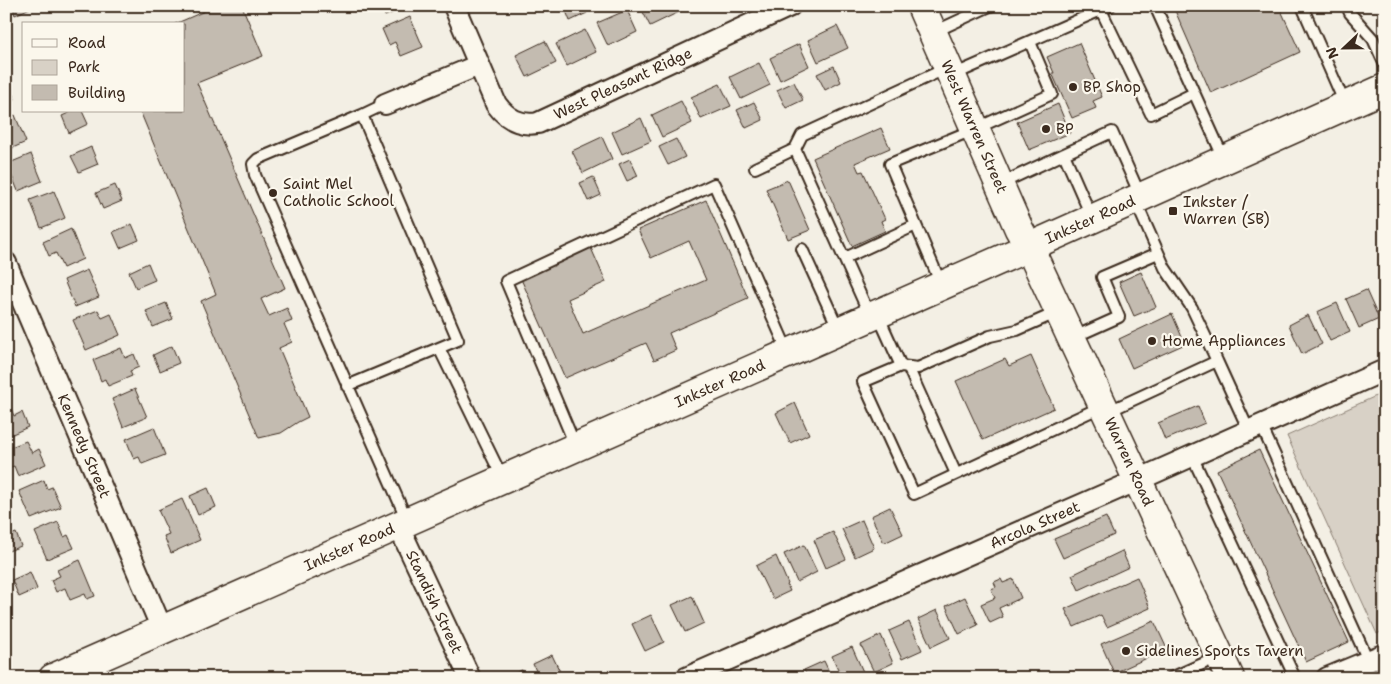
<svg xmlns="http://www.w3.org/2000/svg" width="1391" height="684" font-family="'Shantell Sans',sans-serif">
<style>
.green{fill:#d8d1c6;stroke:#8a7e72}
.building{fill:#c3bbb0;stroke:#3b2a1e}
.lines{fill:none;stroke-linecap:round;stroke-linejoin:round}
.service-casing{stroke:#3b2a1e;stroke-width:14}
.minor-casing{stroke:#3b2a1e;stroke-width:24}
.secondary-casing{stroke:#3b2a1e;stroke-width:31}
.service{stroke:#fbf7ec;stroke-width:10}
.minor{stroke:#fbf7ec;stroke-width:20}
.secondary{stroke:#fbf7ec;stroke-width:28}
.poi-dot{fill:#3b2a1e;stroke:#fbf7ec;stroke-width:2}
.labels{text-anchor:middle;stroke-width:4.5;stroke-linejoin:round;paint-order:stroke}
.street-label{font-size:15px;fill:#3b2a1e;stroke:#fbf7ec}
.poi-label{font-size:15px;fill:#3b2a1e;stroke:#fbf7ec;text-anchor:start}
</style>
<rect width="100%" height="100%" fill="#f3efe4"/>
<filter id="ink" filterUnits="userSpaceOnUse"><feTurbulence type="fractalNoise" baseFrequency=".02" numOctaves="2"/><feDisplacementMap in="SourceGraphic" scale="10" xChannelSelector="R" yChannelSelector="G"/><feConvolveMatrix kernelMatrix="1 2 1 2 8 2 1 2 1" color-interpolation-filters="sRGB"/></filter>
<g filter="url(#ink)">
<!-- green -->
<path class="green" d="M1385,392v238l-8,4 -90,-198z"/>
<!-- building -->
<path class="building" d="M11,6h21v1l-17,8z
M216,6h26l21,50 -66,27 88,205 -24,11 8,17 18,-8 5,13 -8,3 8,18 -13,6 29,69 -10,5 -17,11 -22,5 -58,-137 15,-7 -76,-183h44v-87h-9z
M381,6h25l1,1 -22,9z
M564,6h20l3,7 -17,8z
M640,6h36l3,6 -29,14z
M1173,6h106l21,46 -89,41z
M627,10l10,22 -29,14 -11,-23z
M410,17l13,30 -22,9 -6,-14 -6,3 -7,-16z
M837,26l11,22 -30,14 -10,-22z
M585,30l11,22 -29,14 -11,-22z
M545,41l11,22 -29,14 -11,-22z
M1079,43l23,54 -9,4 3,7 -24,10 -20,-45h2l-7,-16z
M799,44l10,22 -29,14 -10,-22z
M759,63l11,22 -29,14 -11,-22z
M834,66l7,16 -16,8 -8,-16z
M6,80l9,19 -9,4z
M794,82l9,18 -17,8 -9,-18z
M720,84l11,22 -30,13 -10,-22z
M681,101l11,22 -30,14 -10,-22z
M754,102l9,18 -17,8 -9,-18z
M1058,104l12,29 -41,17 -12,-28z
M73,111h9l6,13 -19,9 -7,-17z
M15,115l11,27 -20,9v-33z
M641,118l10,23 -29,13 -10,-22z
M881,128l9,20 -35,15 4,9 4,-1 22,48 -4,2 4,10 -33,15 -39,-88z
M602,137l10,22 -29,14 -11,-22z
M676,139l9,18 -17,8 -9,-18z
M91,147l7,17 -19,8 -8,-16z
M31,154l11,27 -24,10 -11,-27z
M630,159l8,17 -11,5 -8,-17z
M593,177l8,18 -13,6 -8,-18z
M788,180l22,50 -22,9 -22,-50z
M115,185l7,16 -19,8 -7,-16z
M54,191l11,27 -24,10 -11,-28z
M706,200l42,98 -79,35 7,17 -22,10 -8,-17 -81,35 -44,-99 70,-31 15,34 -38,17 15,35 123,-54 -17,-39 -38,17 -13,-28z
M132,224l7,16 -19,8 -7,-16z
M71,229l12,30 -20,9 -7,-15 -7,3 -6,-14z
M148,263l7,17 -19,8 -7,-16z
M87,270l12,27 -24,10 -11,-27z
M1141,272l15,35 -22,9 -15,-34z
M1366,290l13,29 -20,9 -13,-29z
M1385,294v15l-6,-12z
M166,303l7,16 -20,8 -7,-16z
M1337,303l13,29 -20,9 -13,-29z
M98,310l4,8 9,-4 9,21 -34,15 -13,-30z
M1172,314l13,30 -53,24 -13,-29z
M1308,315l14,29 -20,10 -13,-29z
M172,346l7,17 -19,8 -7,-16z
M121,348l4,10 9,-4 5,13 -9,4 2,5 -24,10 -3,-7 -4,2 -8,-21z
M1031,356l23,52 -71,32 -27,-59 49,-22 4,7z
M6,376l5,11 -5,2z
M135,389l12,28 -24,10 -11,-28z
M8,401l6,15 8,-4 6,15 -22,10v-35z
M795,403l14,31 -19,9 -14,-30z
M1198,406l7,17 -40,17 -7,-17z
M154,427l11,28 -23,9 -3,-7 -5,2 -8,-20z
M26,441l6,12 7,-4 7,15 -28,12 -4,-10 -8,3v-20z
M1259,450l90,192 -43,20 -89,-192z
M44,480l3,9 5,-2 9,20 -30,12 -12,-28z
M208,488l8,19 -18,8 -8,-19z
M182,499l18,41 -29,13 -7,-17 5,-2 -11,-24z
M890,507l13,27 -19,9 -13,-27z
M1106,517l8,18 -51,23 -9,-19z
M862,520l12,28 -19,9 -13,-28z
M58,522l6,15 4,-2 6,13 -27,11 -12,-27z
M833,532l13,27 -20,9 -12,-28z
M16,533l5,13 -15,6v-15z
M804,545l13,27 -20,10 -13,-28z
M1122,551l7,16 -50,23 -7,-15z
M776,556l12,28 -1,1 3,6 -17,8 -3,-7 -1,1 -13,-27z
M80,560l15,36 -8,3 -2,-5 -15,6 -5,-12 -9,4 -5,-12 9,-4 -3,-6z
M30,572l7,17 -18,8 -7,-17z
M1137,577l13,31 -43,19 -6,-12 -27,12 -9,-18z
M1001,579l2,4 10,-4 8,19 -22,10 4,9 -13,6 -9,-19 14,-6 -4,-9 5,-2 -2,-5z
M692,596l12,27 -19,9 -13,-27z
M965,597l13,28 -19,9 -13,-28z
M937,610l13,28 -19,9 -13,-28z
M651,615l13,27 -19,9 -13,-27z
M1154,621l13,28 -53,24 -13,-29z
M909,622l13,28 -20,9 -13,-28z
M881,635l12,28 -19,9 -13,-27z
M852,647l12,27 -7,4h-15l-10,-22z
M552,655l11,23h-24l-6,-14z
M824,661l8,17h-24l-4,-8z
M522,670l4,8h-21z
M795,672l2,6h-15z"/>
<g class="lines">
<!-- service casing -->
<g class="service-casing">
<path id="service" d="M1155,6l69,153
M1302,6l43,98
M1347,6l3,7 23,26 12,26
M1101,10l50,104 43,-21
M934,32l56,-26
M953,75l157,-69
M362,115l-104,44 -5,5 2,11 152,345
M795,149l7,-14 145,-67
M755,168l40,-19 75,167
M1000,184l64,-30
M1135,200l30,68 27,40 25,53
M1092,218l-28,-64 48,-22 28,63
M802,249l37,81
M845,258l71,-33
M941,284l-51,-120 85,-35 77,-35 -22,-52
M1058,312l-41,18 -27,6 -72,32 -17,-2 -38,16 51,112 189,-88
M878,315l23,51
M1072,338l47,-21 -17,-40 56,-24
M439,348l64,131
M908,367l48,107
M347,386l111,-46 -96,-225 23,-11
M1107,412l110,-51 32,70
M1261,425l107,235
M575,445l-69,-164 208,-97 74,168
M1192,456l103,222
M1171,678l47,-21"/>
</g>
<!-- minor casing -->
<g class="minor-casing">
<g id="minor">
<path id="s1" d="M454,6l42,98c11,15 24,22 42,19l252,-117"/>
<path d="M385,104l94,-39"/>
<path id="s2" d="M6,263l156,366"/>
<path id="s3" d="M398,525l72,153"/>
<path id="s4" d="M686,678l452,-198 247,-110"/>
<path d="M1327,678l58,-24"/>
</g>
</g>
<!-- secondary casing -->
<g class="secondary-casing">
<g id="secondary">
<path id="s5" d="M921,6l98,223 10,18 201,431"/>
<path id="s6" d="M53,678l976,-431 356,-159"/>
</g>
</g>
<!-- service -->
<use href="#service" class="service"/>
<!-- minor -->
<use href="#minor" class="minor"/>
<!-- secondary -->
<use href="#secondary" class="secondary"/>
</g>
</g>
<!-- markers -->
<g class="poi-dot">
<circle cx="1073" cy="87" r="5"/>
<circle cx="1046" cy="129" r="5"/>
<circle cx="273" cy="193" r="5"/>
<rect x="1168" y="206" width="10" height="10" rx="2.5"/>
<circle cx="1152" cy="341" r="5"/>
<circle cx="1126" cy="651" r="5"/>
</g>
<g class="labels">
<!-- street labels -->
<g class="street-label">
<text dy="5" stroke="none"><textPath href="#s1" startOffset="249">West Pleasant Ridge</textPath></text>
<text dy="5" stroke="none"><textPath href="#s5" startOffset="132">West Warren Street</textPath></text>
<text dy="5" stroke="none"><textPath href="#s6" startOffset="1134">Inkster Road</textPath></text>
<text dy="5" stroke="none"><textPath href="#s6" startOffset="729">Inkster Road</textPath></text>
<text dy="5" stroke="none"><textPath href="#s2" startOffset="199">Kennedy Street</textPath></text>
<text dy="5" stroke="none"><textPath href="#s5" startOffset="501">Warren Road</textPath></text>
<text dy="5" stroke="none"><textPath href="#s4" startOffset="381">Arcola Street</textPath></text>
<text dy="5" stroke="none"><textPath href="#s6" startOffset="324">Inkster Road</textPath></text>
<text dy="5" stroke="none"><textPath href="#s3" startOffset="85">Standish Street</textPath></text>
</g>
<!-- poi labels -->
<g class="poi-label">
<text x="1083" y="92">BP Shop</text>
<text x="1056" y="134">BP</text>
<text x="283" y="189">Saint Mel<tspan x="283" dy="17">Catholic School</tspan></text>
<text x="1183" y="207">Inkster /<tspan x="1183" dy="17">Warren (SB)</tspan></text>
<text x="1162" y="346">Home Appliances</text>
<text x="1136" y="656">Sidelines Sports Tavern</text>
</g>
</g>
<!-- margin -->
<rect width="1391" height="684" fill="none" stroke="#fbf7ec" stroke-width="25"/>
<rect x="12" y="12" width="1366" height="659" fill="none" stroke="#3b2a1e" stroke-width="2" filter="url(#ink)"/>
<!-- legend -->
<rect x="22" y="22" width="162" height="90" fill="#fbf7ec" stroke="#aea59a"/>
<rect x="32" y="39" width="25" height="8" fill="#fbf7ec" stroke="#aea59a"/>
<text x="68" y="48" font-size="15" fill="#3b2a1e">Road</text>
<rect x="32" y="60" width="25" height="15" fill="#d8d1c6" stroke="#aea59a"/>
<text x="68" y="72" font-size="15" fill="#3b2a1e">Park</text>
<rect x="32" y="85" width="25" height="15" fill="#c3bbb0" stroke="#aea59a"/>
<text x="68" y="98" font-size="15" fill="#3b2a1e">Building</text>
<!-- north arrow -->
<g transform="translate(1344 48) rotate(248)" stroke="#fbf7ec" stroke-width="4" paint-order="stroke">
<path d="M0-4L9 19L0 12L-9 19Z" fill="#3b2a1e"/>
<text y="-8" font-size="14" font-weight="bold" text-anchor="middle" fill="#3b2a1e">N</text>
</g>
</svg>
